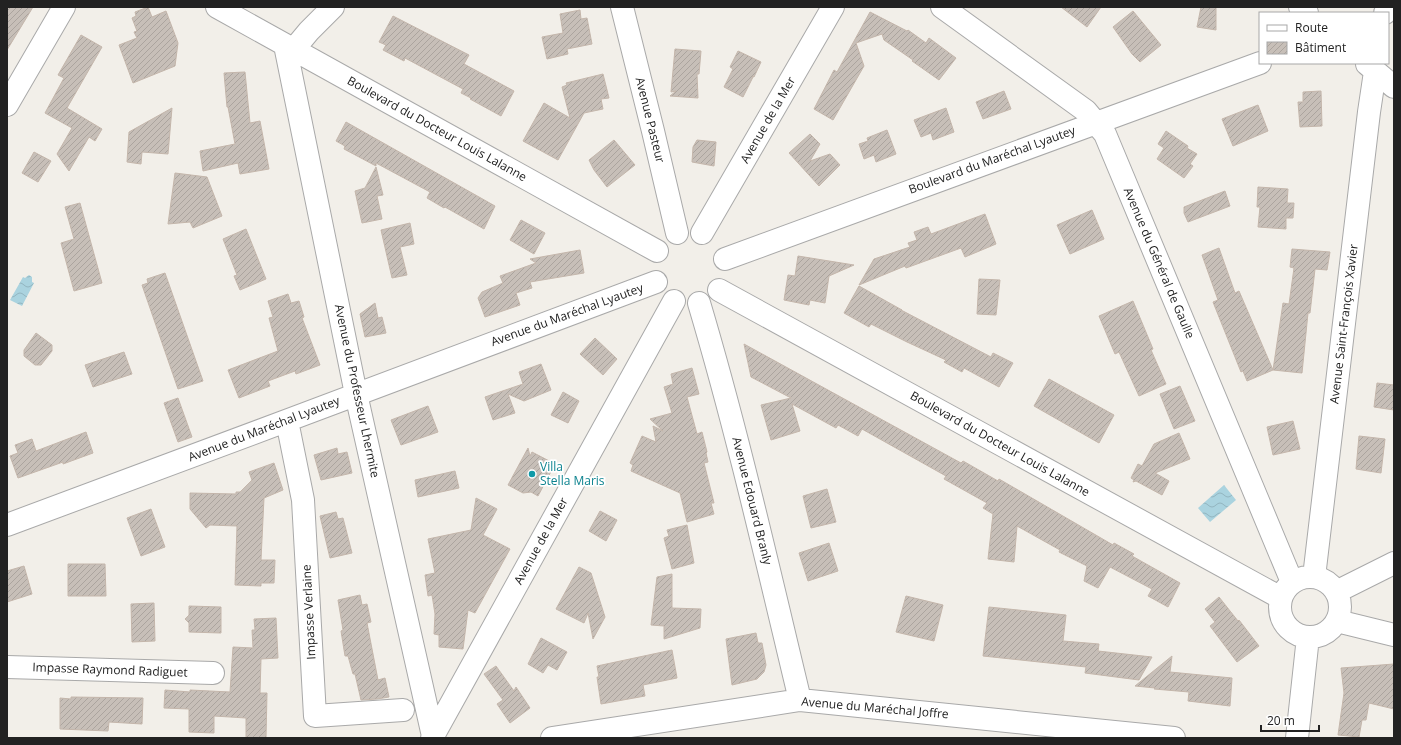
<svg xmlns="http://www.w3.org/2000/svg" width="1401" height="745" font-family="'Open Sans',sans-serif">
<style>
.water{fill:url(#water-waves)}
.building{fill:url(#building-hatch);stroke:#c4b6ab}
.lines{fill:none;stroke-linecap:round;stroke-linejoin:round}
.minor-casing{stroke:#a9a9a9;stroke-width:24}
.minor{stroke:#fff;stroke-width:22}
.culture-dot{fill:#0f9aa8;stroke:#fff;stroke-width:1.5}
.labels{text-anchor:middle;stroke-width:3.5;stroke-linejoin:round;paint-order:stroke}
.street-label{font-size:12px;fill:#222;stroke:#fff}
.culture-label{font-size:12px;fill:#0d838f;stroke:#fff;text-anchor:start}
</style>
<defs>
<pattern id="water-waves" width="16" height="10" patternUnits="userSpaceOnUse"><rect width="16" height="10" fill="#aad3df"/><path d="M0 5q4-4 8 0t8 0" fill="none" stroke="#92b5bf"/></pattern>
<pattern id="building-hatch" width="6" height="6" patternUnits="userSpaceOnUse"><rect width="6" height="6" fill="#c7bfb8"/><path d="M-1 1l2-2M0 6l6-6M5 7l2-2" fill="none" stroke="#aba49e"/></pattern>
</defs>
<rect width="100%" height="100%" fill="#f2efe9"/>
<!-- water -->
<path class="water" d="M29,275l3,2v5l2,1 -12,23 -12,-6 13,-23 2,1z
M1224,485l12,15 -26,22 -12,-14z"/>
<!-- building -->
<path class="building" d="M7,7h26l-26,43z
M148,7l4,10 14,-6 12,32 -3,23 -42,17 -14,-38 18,-7 -3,-6 3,-1 -5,-13 4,-2 -1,-4z
M1061,7h40l-14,20z
M1201,7h15v23l-19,-3z
M580,10l1,9 6,-1 5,26 -25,5 1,5 -21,5 -5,-22 21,-4 -3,-19z
M1133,11l28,34 -21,17 -8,-8 -19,-27z
M870,12l37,19 1,-1 18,13 3,-5 27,20 -17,22 -27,-19 1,-1 -29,-20 -2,-6 -26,9 8,23 -31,54 -19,-11 20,-39 3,2z
M393,16l76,39 -5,9 50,27 -13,25 -31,-17 1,-1 -10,-5 2,-4 -58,-31 -1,3 -21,-11 3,-5 -7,-3z
M81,35l21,12 -35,61 35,21 -7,12 -6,-4 -20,34 -12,-17 15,-26 -27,-15 19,-35 -6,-3z
M675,49l26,2 -2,23h-2l1,24 -28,-2 6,-5 -5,1z
M738,51l23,11 -7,15 -2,-1 1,1 -10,20 -19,-10 9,-18 -3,-2z
M245,72l5,51 10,-2 9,48 -29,5 -2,-11 -35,8 -3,-20 35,-7 -7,-37h-1l-3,-34z
M603,74l6,24 -8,1 2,10 -19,4 -26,47 -35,-19 21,-38 26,15 -8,-31 5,-2 -1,-2z
M1004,91l7,18 -28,10 -7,-17z
M1321,91l1,35 -22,1 -2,-25h5v-10z
M1258,105l10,26 -35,15 -11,-27z
M172,108l-4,46 -26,-2 -1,12 -14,-2 2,-30z
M946,108l8,24 -21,8 -2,-7 -10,4 -7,-17z
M346,122l149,84 -11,23 -39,-22 -1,1 -17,-10 3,-6 -54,-29v3l-32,-17 1,-3 -9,-5z
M887,130l9,24 -20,8 -2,-7 -10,4 -5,-15 9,-3 -1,-3z
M1166,131l22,15 -1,2 10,6 -7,10 3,2 -9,12 -27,-19 7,-11 -6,-4z
M810,134l10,10 -10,17 20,-7 10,11 -21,21 -30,-33z
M614,140l21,25 -28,22 -13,-17 -5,-10z
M697,140l19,2 -2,24 -22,-4 1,-15z
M34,152l17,9 -13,21 -16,-9z
M376,167l7,28 -6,1 5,23 -20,4 -7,-32 10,-3z
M175,173l32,4 15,39 -29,12 -3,-6 -22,2z
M1258,187l30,2 -1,14h7l-1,15h-7v11l-28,-2 2,-20h-3z
M1225,191l5,15 -42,16 -4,-9v-6z
M80,203l22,80 -28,8 -13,-48 13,-4 -9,-32z
M1092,210l12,29 -34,15 -13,-29z
M985,214l11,30 -31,13 -4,-9 -55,20 -1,-2 -46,19 15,-26 36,-12 -2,-4 9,-3 -3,-8 14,-5 3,7z
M521,220l24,13 -11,21 -24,-14z
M410,223l4,21 -14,3 7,28 -15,3 -11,-48z
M246,229l20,50 -26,11 -6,-14 3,-1 -14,-36z
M1219,248l16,45 4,-2 34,79 10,-67 6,1 5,-36 -4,-1 2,-18 38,3 -3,18 -12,-1 -5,44h-2l-6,60 -29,-3 -26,11 -4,-10 -2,1 -28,-70 5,-2 -16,-45z
M580,250l4,23 -54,9 2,6 -16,5 4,12 -35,12 -7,-19 4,-6 21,-9 -3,-7 36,-13 -6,-4z
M798,256l56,9 -25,11 -4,27 -15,-3 -1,5 -25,-5 4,-25 7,1z
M165,273l38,108 -25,8 -36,-104 6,-2 -1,-4z
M979,279l21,1 -4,35 -19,-1z
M859,286l43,24h-1l90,47 2,-4 20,10 -14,24 -35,-19 -2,4 -18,-10 2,-2 -39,-18 -36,-18 -2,3 -25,-14z
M288,294l3,9 8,-2 5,16 -2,1 18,47 -24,9 -1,-3 -27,10 2,5 -31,12 -11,-28 50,-19 -9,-33 4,-1 -5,-16z
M1133,301l20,48 -2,1 15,34 -27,12 -20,-44 -4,2 -16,-38z
M375,303l3,15 4,-1 4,16 -21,4 -5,-23z
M36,333l16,12v6l-11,14h-6l-11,-9v-6z
M595,338l22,21 -14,16 -23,-21z
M744,344l217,119 2,-2 35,20 1,-2 114,66 1,-2 20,11 -2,2 48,27 -12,24 -20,-11 4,-7 -42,-22 -12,21 -14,-7 3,-15 -28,-14 1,-2 -43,-24 -3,36 -26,-3 5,-45 -10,-6 4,-5 -43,-24 2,-3 -84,-47 -4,7 -20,-11 -2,3 -44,-24 8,27 -29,9 -10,-35 30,-7 -40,-21z
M124,352l8,22 -39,13 -8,-22z
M541,364l10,26 -27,11 -16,-7 7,19 -22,7 -8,-23 38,-13 -4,-12z
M692,368l7,26 -12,3 10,37 5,-2 5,20 -1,1 2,9 -4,1 10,40h-3l3,11 -27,8 -7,-29 -49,-22 2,-6 -3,-2 12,-27 14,6 -3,-16 10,5 -13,-12 22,-6 -8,-26 9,-3 -2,-10z
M1049,379l65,36 -15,28 -65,-37z
M1377,383l17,2v25l-20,-3z
M1180,386l15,35 -21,8 -14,-35z
M563,392l16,9 -11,22 -17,-8z
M178,398l14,39 -14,5 -14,-39z
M428,406l10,26 -37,13 -10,-25z
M1293,421l7,28 -27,6 -6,-28z
M86,432l7,21 -30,11v-2l-45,16 -8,-22 8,-3 -3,-8 17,-6 4,12z
M1179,433l11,26 -35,14 14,8 -7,14 -26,-14 -3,1 1,-2 -3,-2 7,-14 4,2 12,-22z
M1359,436l26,3 -4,34 -25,-4z
M337,448l1,6 9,-2 5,21 -31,7 -7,-25z
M528,448l2,8 2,-4 23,12 -17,32 -7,-4 -8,1 -15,-8z
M274,463l9,27 -19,8 -3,62h14l-1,23h-13v3l-26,-1 2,-59 -27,-1 -4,3 -16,-19v-16l46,1v-2h4l12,-12 -3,-8z
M455,471l4,17 -41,9 -3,-17z
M827,489l9,33 -25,6 -8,-32z
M476,498l21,11 -14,26 27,14 -35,64 -7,-3 -5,39 -24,-2v-12l-5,-1 1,-20 -3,-19 -4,1 -3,-21 10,-2 -7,-34 43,-9z
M151,509l14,38 -24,9 -14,-38z
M600,511l17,9 -11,21 -17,-10z
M336,512l2,7 5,-1 9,35 -22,5 -10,-42z
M687,525l7,38 -22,6 -8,-31 5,-2 -2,-6z
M829,543l9,28 -30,10 -9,-28z
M68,564h37l1,32h-38z
M24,566l8,28 -25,8v-31z
M579,567l12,6 14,44 -12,22 -5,-26 -4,10 -28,-14z
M672,574v34l29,1 -1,19 -36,11v-13l-13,-1 6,-48z
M360,595l2,10 5,-1 4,18 -4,1 11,57 7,-2 4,19 -12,2 -16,1 -6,-26h-2l-5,-18h-3l-4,-25 2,-1 -5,-30z
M906,596l37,9 -9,36 -38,-9z
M1219,597l19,24 1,-1 20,26 -22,16 -27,-36 5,-4 -10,-13z
M154,603l1,38 -23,1 -1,-38z
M189,606l32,1v26l-32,-1v-9l-4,-4 4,-4z
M989,607l77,8 -3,26 36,3 -1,7 54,6 -13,23 -54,-7 1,-6 -103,-11z
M276,618l2,40 -17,1 -1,34h7l-1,45h-20v-20l-32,-2v17l-25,-1v-23l-25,-1 1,-18 25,2v-2l40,2 3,-45 20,1 -1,-18h3l-1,-11z
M756,633l2,10h4l4,22 -2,7 -7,7 -25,6 -6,-46z
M541,638l26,14 -10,18 -9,-5 -5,8 -15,-9z
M672,650l5,28 -34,7 2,11 -44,8 -4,-27h2l-2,-11z
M1172,656l-2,16 62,6 -2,28 -42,-5 1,-9 -35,-3 1,-1 -20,-2z
M1394,664v45l-25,-6 -3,17h-4l-3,17 -21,-2 6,-42 -3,-25z
M496,666l18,25 2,-4 14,21 -20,15 -13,-19 6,-4 -19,-26z
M71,697l72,1 -1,26 -33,-2 -1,9 -48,-2v-31l11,1z"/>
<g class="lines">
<!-- minor casing -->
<g class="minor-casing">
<path id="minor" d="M217,7l440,244
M622,7l31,124 24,102
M942,7l144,104 19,23 187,448
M1300,7l7,6
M1385,13l5,-6
M285,45l71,349 77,342
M294,49l15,-18 24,-24
M1367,64l27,23
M7,105l57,-98
M702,233l131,-226
M725,259l535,-196
M719,290l562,308
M699,303c39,131 69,264 101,397
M287,421l16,79 12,216 88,-6
M7,525c217,-80 432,-162 649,-243
M1280 607a30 30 0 1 1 60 0a30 30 0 1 1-60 0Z
M1314,577l55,-465 6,-40
M1336,592l58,-29
M1337,621l57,14
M7,667l206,6
M432,738l242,-437
M552,738l248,-38 374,38
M1297,738l11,-101"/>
</g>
<!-- minor -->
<use href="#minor" class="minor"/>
</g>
<!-- markers -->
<circle class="culture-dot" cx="532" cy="474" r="4"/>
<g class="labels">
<!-- street labels -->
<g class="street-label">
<text transform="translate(650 120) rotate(76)" y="4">Avenue Pasteur</text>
<text transform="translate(768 120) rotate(-60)" y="4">Avenue de la Mer</text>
<text transform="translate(437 129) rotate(29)" y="4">Boulevard du Docteur Louis Lalanne</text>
<text transform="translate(992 160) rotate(-20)" y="4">Boulevard du Maréchal Lyautey</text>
<text transform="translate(1159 263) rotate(67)" y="4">Avenue du Général de Gaulle</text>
<text transform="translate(567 315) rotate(-20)" y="4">Avenue du Maréchal Lyautey</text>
<text transform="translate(1344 324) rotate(-83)" y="4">Avenue Saint-François Xavier</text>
<text transform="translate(357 391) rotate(78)" y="4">Avenue du Professeur Lhermite</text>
<text transform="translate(264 429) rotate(-21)" y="4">Avenue du Maréchal Lyautey</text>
<text transform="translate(1000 444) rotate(29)" y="4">Boulevard du Docteur Louis Lalanne</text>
<text transform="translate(752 501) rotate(76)" y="4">Avenue Edouard Branly</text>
<text transform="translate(541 541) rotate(-61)" y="4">Avenue de la Mer</text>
<text transform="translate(309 612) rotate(-93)" y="4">Impasse Verlaine</text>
<text transform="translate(110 670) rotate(2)" y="4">Impasse Raymond Radiguet</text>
<text transform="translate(875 708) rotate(5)" y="4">Avenue du Maréchal Joffre</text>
</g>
<!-- culture labels -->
<g class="culture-label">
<text x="540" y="471">Villa<tspan x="540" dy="14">Stella Maris</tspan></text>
</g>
</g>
<!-- border -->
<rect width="1401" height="745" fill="none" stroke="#222222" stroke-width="16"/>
<!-- legend -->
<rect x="1259" y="12" width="130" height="52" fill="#ffffff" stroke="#a7a7a7"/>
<rect x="1267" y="25" width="20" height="6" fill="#ffffff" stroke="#a7a7a7"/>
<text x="1295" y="32" font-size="12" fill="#222222">Route</text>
<rect x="1267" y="42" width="20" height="12" fill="url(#building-hatch)" stroke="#a7a7a7"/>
<text x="1295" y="52" font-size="12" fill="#222222">Bâtiment</text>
<!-- scale -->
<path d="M1261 725v6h58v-6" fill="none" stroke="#222222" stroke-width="2"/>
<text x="1267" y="725" font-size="12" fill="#222222" stroke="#ffffff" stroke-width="3" paint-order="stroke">20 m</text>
</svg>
